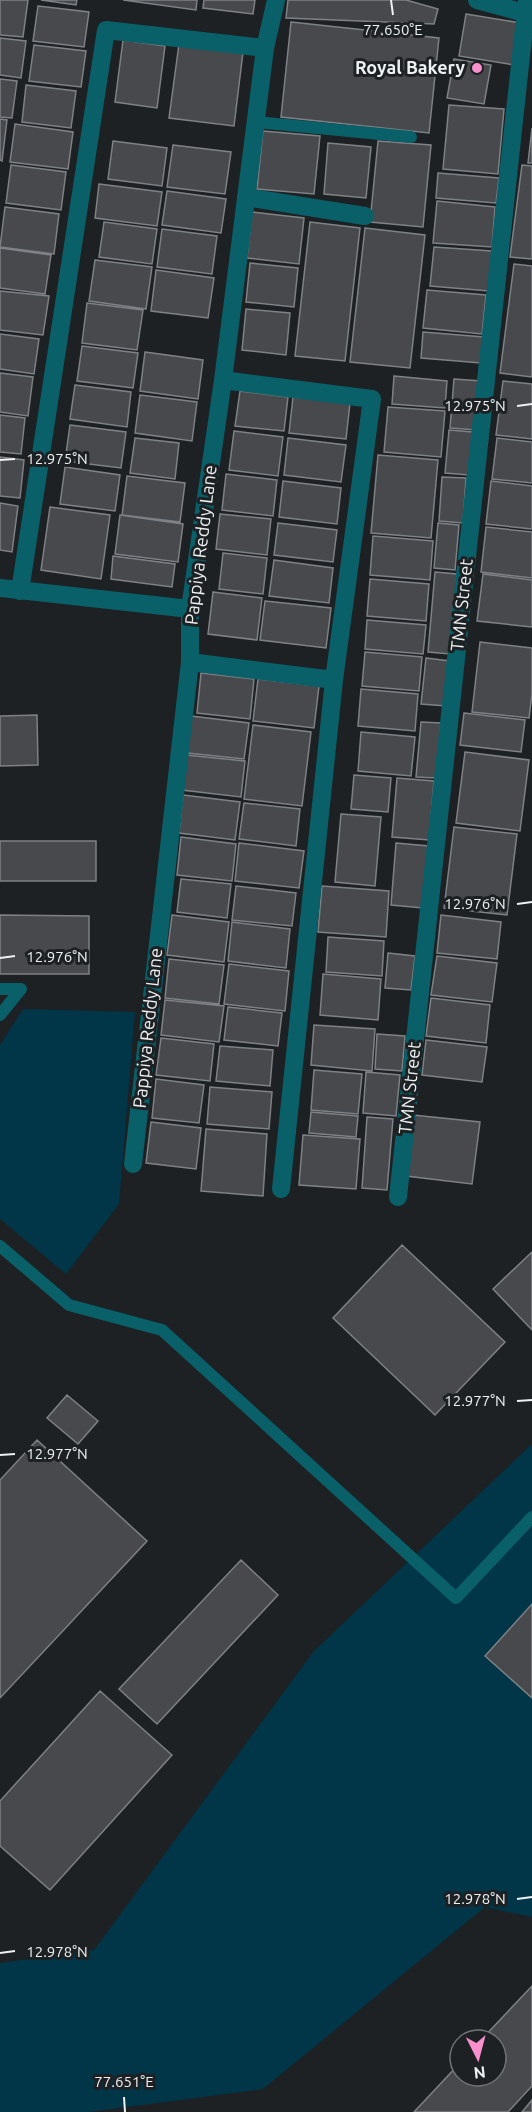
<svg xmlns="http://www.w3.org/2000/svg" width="532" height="2112" font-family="Ubuntu,sans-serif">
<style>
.green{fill:#013548}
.building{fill:#47494d;stroke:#7e8185;stroke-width:1.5}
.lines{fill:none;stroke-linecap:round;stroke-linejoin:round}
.service{stroke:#096069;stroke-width:12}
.minor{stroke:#096069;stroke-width:18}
.ticks{fill:none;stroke:#eef1f2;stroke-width:2}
.poi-dot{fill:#f790cd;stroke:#1d2123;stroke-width:2}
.labels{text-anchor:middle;stroke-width:6;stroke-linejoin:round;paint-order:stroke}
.poi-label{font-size:18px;font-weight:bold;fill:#eef1f2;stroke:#1d2123;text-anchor:end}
.street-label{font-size:18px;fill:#eef1f2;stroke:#1d2123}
.ticks-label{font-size:15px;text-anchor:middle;fill:#eef1f2;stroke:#1d2123;stroke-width:6;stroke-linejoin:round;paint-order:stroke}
</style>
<rect width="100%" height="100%" fill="#1d2123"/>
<!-- green -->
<path class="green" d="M23,1009l112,3 -16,192 -53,70 -66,-55v-174z
M532,1444v473l-47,-10 -222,182 -174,23h-89v-149l94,-13 220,-299z"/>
<!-- building -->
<path class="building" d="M0,0h28l-5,37 -23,-2z
M41,0h36l-1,5z
M123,0h74l-1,10z
M204,0h51l-2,14 -50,-6z
M288,0h118l32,9 -4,15 -148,-6z
M38,6l51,6 -5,35 -51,-6z
M466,14l55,9 -7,42 -55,-9z
M291,22l148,16 -10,95 -148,-16z
M0,38l26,3 -5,37 -21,-3z
M123,40l42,6 -8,62 -42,-6z
M179,44l64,8 -9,74 -65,-8z
M34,45l52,6 -5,36 -52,-6z
M454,59l37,6 -7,39 -37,-6z
M0,79l17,2 -5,37 -12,-1z
M26,85l50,6 -5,37 -49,-6z
M449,105l55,4 -6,65 -55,-5z
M0,119l7,1 -5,41 -2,-1z
M15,124l58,8 -5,37 -58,-7z
M532,128v35h-4z
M263,131l57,5 -6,58 -57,-5z
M113,141l54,7 -5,38 -54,-7z
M378,141l53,4 -8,82 -53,-5z
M328,143l43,4 -5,51 -42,-4z
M173,145l58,7 -6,42 -58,-7z
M11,165l55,7 -5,38 -55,-7z
M522,165l10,1v93l-22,-2z
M438,173l61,5 -3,25 -60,-5z
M99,184l63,8 -5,34 -62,-8z
M167,191l59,8 -5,34 -59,-8z
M437,201l58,6 -3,40 -59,-4z
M5,207l54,7 -5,40 -54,-7z
M252,212l52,6 -5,46 -52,-6z
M104,222l53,7 -5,35 -53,-7z
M310,222l50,6 -15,133 -50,-5z
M365,228l60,7 -15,133 -60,-6z
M162,229l55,7 -5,38 -55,-7z
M434,247l58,4 -3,40 -59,-5z
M0,248l51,7 -6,39 -45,-6z
M95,260l57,7 -6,42 -57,-8z
M250,263l48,5 -4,39 -48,-5z
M514,264l18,2v111l-32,-4z
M156,270l58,8 -6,40 -57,-7z
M427,290l59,5 -4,39 -59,-6z
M0,291l49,5 -6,39 -43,-5z
M87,303l56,7 -6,40 -55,-7z
M246,309l44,4 -4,42 -44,-5z
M423,332l61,5 -3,26 -60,-5z
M0,334l39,5 -5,35 -34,-5z
M82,346l56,7 -5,35 -56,-7z
M145,352l58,8 -5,39 -58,-8z
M0,373l33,4 -5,39 -28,-4z
M394,376l53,5 -2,27 -53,-4z
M454,379l27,2 -5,49 -26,-2z
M503,381l29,3v55l-36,-4z
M75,385l56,7 -4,35 -57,-8z
M240,391l48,6 -4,34 -49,-5z
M140,395l57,7 -5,39 -57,-8z
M293,397l57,6 -4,36 -57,-6z
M388,407l57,4 -4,46 -57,-5z
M0,415l25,3 -4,36 -21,-2z
M70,425l56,7 -5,36 -56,-7z
M449,430l24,2 -4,43 -24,-2z
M234,431l49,6 -5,39 -49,-6z
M135,438l44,5 -4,36 -45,-6z
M288,438l58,7 -5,37 -57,-7z
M497,438l35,4v41l-40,-4z
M378,455l60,5 -7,78 -60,-5z
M0,457l24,3 -4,38 -20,-2z
M65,467l55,8 -5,36 -55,-7z
M226,474l51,6 -4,36 -51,-6z
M127,476l58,7 -5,39 -58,-7z
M442,477l24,1 -3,45 -24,-2z
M283,481l58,7 -4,36 -58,-7z
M491,481l41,5v43l-46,-5z
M0,503l18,3 -6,46 -12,-2z
M50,507l60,8 -9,64 -60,-9z
M220,514l51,5 -4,36 -51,-6z
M120,515l63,9 -5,38 -63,-8z
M278,523l59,7 -4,32 -59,-7z
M438,523l21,2 -4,45 -21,-2z
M486,527l46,5v46l-51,-6z
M373,536l60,5 -3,39 -60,-5z
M223,553l44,5 -4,36 -44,-5z
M113,556l62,8 -3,23 -61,-8z
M274,560l59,8 -4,35 -60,-7z
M435,572l22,2 -7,80 -22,-2z
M483,574l49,6v47l-55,-6z
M370,579l59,5 -3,37 -59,-5z
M213,592l49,6 -5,42 -49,-6z
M265,601l66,7 -5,40 -66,-8z
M367,620l59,5 -3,29 -58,-5z
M480,642l52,6v46l-3,24 -57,-6z
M365,652l57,5 -3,34 -57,-5z
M426,658l24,3 -4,45 -25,-2z
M201,673l53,6 -4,40 -53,-6z
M258,679l61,7 -5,42 -61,-7z
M361,689l57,5 -3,37 -57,-5z
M464,713l61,7 -4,32 -61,-7z
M37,715l1,50 -38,1v-50z
M191,716l58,7 -5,36 -57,-6z
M421,722l20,1 -5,55 -20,-1z
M253,725l58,7 -9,74 -58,-7z
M361,732l54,5 -4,39 -53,-5z
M465,752l64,8 -9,71 -64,-8z
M186,755l59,6 -4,36 -59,-7z
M354,775l37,3 -3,34 -37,-3z
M397,778l37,3 -5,59 -37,-3z
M183,795l57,7 -5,38 -56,-7z
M244,803l56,6 -4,37 -57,-7z
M341,814l40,3 -6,69 -40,-4z
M454,827l63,7 -10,81 -63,-7z
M181,837l55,7 -4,37 -55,-6z
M0,841h96v40h-96z
M239,843l65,8 -5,37 -64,-7z
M396,843l33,3 -6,62 -32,-3z
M181,879l50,5 -4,34 -50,-6z
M236,886l60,7 -4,33 -60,-6z
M322,886l67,5 -3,46 -68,-5z
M0,915l89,1v58h-89z
M172,915l57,7 -5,40 -57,-7z
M441,915l60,7 -4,37 -60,-6z
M232,922l58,7 -4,39 -58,-7z
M328,937l56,4 -2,35 -56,-4z
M388,953l27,3 -4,34 -26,-2z
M437,956l60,7 -5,39 -61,-7z
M169,959l55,6 -5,39 -54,-6z
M229,964l60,7 -4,40 -61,-7z
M323,974l58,5 -3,41 -58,-5z
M431,998l59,7 -4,38 -60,-7z
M165,1000l59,6 -5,36 -58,-7z
M228,1007l54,6 -4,33 -54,-6z
M314,1025l61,4 -3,42 -61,-6z
M377,1034l28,2 -3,35 -27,-2z
M161,1038l53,6 -4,37 -54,-6z
M426,1040l61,7 -5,35 -60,-7z
M220,1046l53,4 -3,36 -54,-5z
M314,1070l48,4 -4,40 -47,-4z
M366,1072l34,3 -4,41 -33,-3z
M156,1079l48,6 -5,38 -47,-5z
M210,1087l62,5 -3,37 -62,-5z
M311,1112l47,4 -2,21 -47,-4z
M413,1115l67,7 -8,62 -66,-8z
M367,1117l26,2 -6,71 -25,-2z
M151,1122l50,6 -5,41 -50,-6z
M206,1129l61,5 -4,62 -62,-5z
M303,1135l57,4 -4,50 -57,-4z
M402,1245l103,97 -70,73 -102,-97z
M532,1252v78l-39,-41z
M67,1395l31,26 -20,23 -31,-26z
M37,1440l110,101 -147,157v-218z
M241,1560l37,35 -121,129 -38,-35z
M532,1604v94l-47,-42z
M100,1691l72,64 -122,135 -50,-44v-45z
M532,1986v100l-24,26h-94l46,-49v13h36v-36h-15z
M532,2100v12h-10z"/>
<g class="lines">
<!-- service -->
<path class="service" d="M256,122l155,15
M0,989h21l-21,26
M0,1246l69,59 93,25 294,268 76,-81"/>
<!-- minor -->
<path class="minor" d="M477,0l55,15
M246,197l119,19
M223,380l149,19 -38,281
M0,588l190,21
M20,591l86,-561 159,18
M190,662l144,18 -53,509
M133,1164l57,-502v-53l33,-229 42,-332 11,-48
M398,1197l129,-1197"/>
</g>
<!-- ticks -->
<path class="ticks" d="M391,0l2,15M517,406l15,-2M0,460l15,-1M517,904l15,-2M0,958l15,-2M517,1401l15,-1M0,1455l15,-1M517,1899l15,-2M0,1953l15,-2M124,2097l1,15"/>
<!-- markers -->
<circle class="poi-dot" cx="477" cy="68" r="6"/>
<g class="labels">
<!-- poi labels -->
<g class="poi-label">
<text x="465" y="74">Royal Bakery</text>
</g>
<!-- street labels -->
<g class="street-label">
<text transform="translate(201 545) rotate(-83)" y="6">Pappiya Reddy Lane</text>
<text transform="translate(462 605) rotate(-84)" y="6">TMN Street</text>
<text transform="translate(148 1028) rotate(-84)" y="6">Pappiya Reddy Lane</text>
<text transform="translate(410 1088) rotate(-84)" y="6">TMN Street</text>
</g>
</g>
<g class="ticks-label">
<text x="393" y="35">77.650°E</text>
<text x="475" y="411">12.975°N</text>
<text x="57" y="464">12.975°N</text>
<text x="475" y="909">12.976°N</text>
<text x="57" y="962">12.976°N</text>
<text x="475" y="1406">12.977°N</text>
<text x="57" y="1459">12.977°N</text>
<text x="475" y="1904">12.978°N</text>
<text x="57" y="1957">12.978°N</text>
<text x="124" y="2087">77.651°E</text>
</g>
<!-- north arrow -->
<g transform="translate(478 2058) rotate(174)"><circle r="28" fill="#1d2123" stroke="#717476" stroke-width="1.5"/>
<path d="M0-4.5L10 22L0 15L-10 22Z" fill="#f790cd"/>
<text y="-9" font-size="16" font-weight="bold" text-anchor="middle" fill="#eef1f2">N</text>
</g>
</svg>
